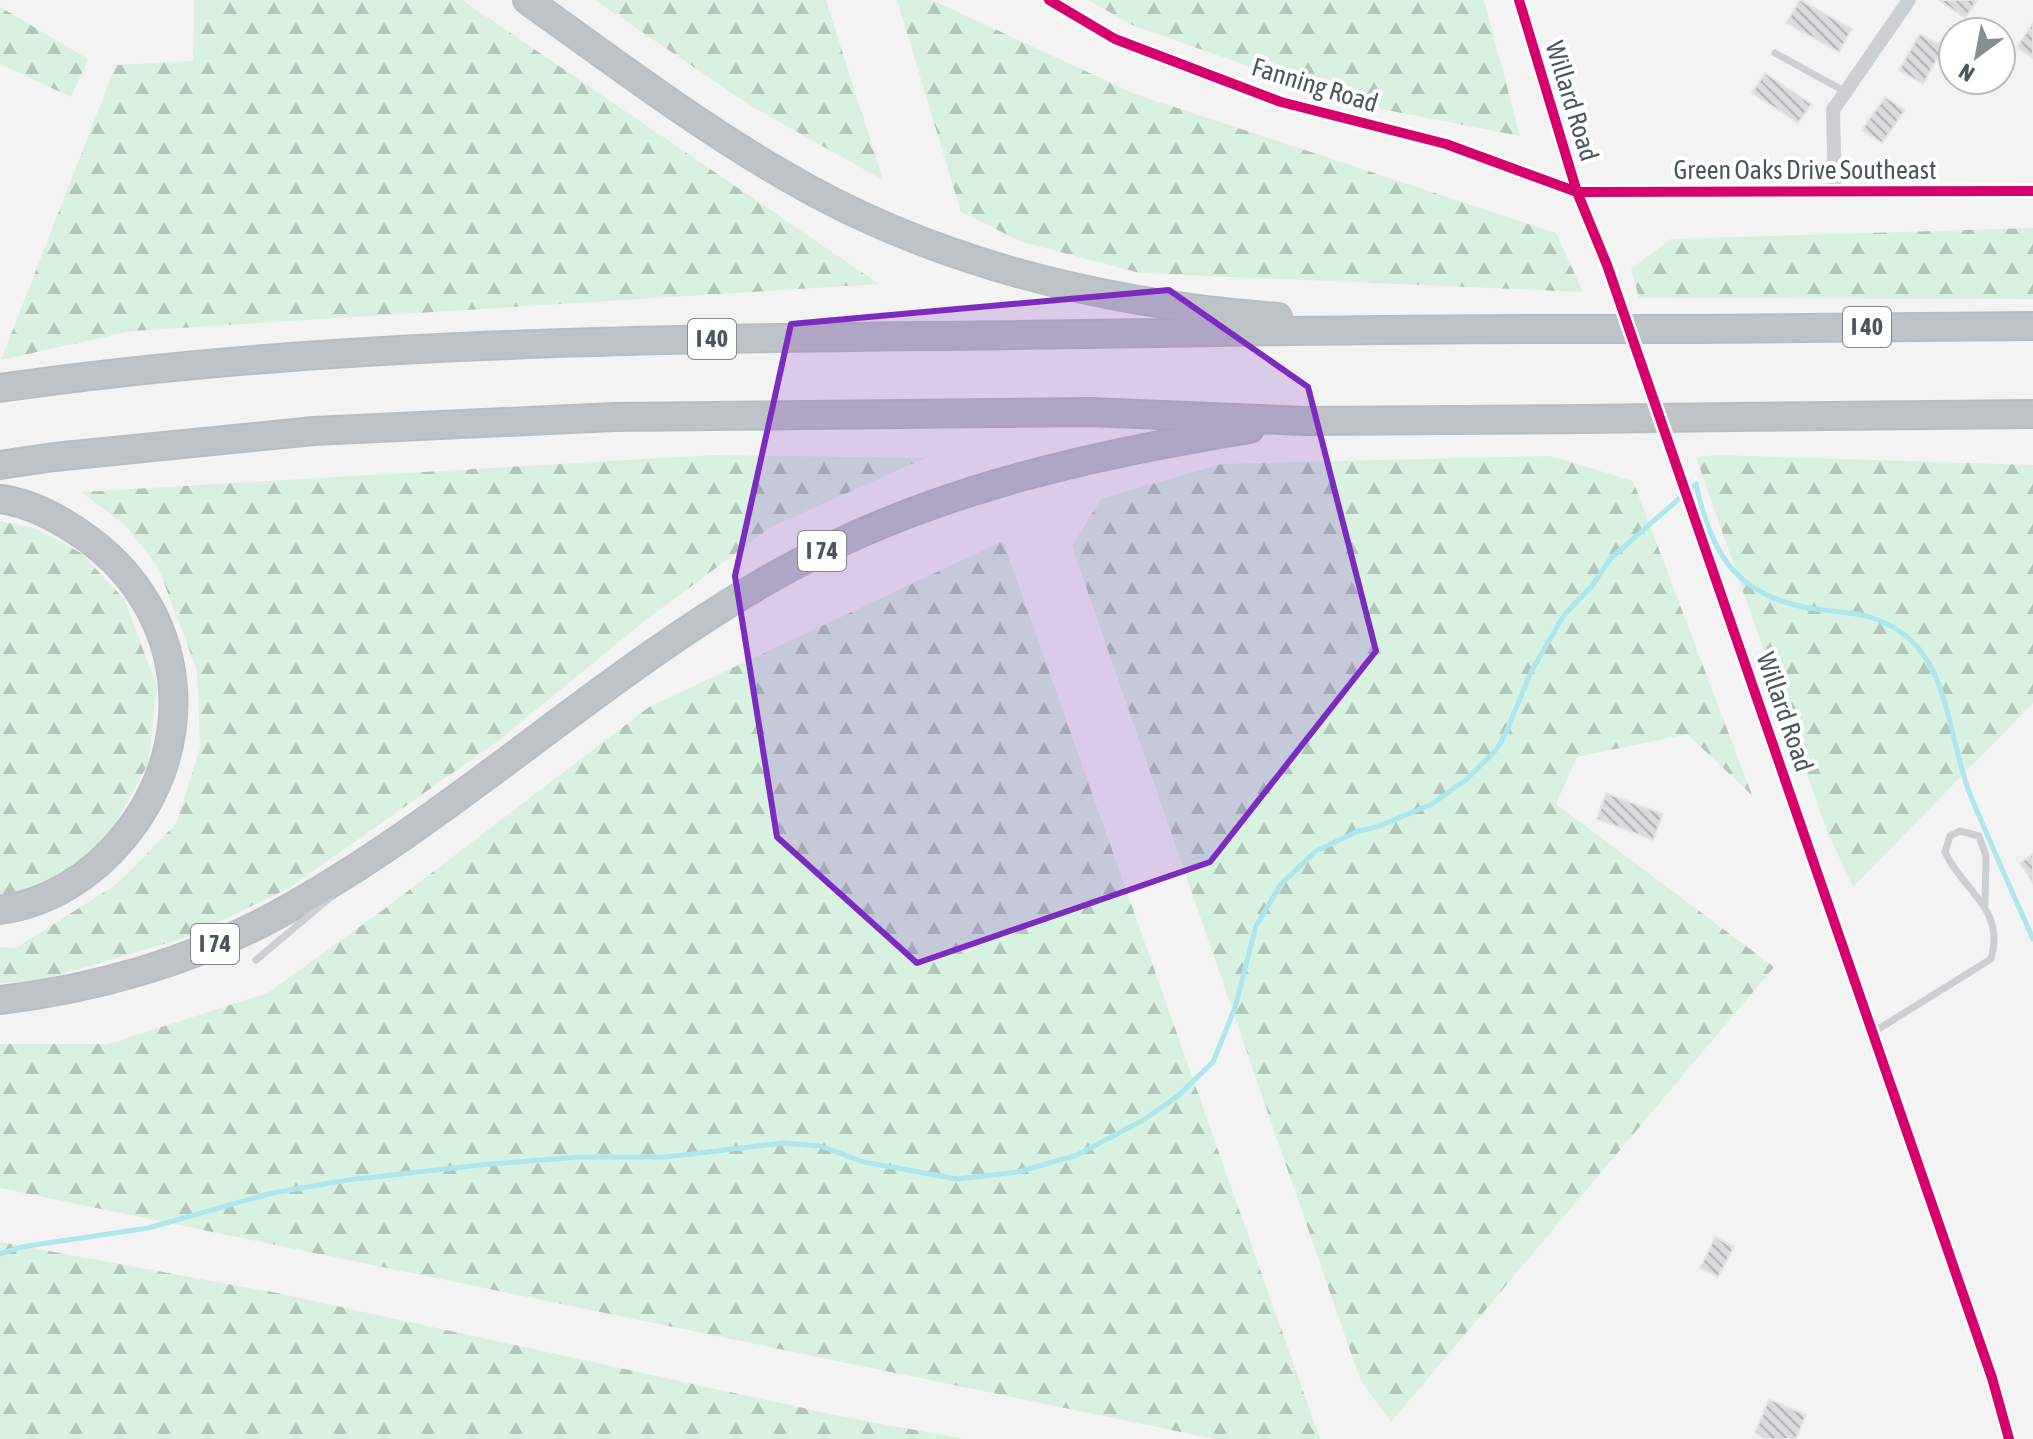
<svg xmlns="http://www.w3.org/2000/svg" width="2033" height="1439" font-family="'Asap Condensed',sans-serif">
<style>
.forest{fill:url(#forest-firs)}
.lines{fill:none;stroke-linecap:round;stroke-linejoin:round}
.stream{stroke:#aee6ee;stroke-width:5}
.building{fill:url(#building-back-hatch);stroke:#e5e5e6;stroke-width:2}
.highway-casing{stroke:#b8bec2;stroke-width:30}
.lane{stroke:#cdd0d2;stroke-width:7}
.street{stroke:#cdd0d2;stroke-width:14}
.highway{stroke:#bec3c8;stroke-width:26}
.highway-bridge-casing{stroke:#b8bec2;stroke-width:30;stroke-linecap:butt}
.highway-bridge{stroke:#bec3c8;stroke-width:26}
.cycleway-casing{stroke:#fff;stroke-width:15}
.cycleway{stroke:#d6006c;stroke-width:10}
.marked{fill:#7b2cbf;fill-opacity:0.2;stroke:#7b2cbf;stroke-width:6;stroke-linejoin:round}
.labels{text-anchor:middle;stroke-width:8;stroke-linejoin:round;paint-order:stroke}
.shield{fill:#fff;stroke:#808990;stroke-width:2}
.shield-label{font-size:24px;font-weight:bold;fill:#4a5760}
.street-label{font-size:26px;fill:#4a5760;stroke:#fff}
</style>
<defs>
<pattern id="forest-firs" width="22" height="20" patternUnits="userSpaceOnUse" patternTransform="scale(2)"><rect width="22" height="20" fill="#d9f1e0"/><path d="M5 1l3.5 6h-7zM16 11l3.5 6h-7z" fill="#b2c6b9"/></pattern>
<pattern id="building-back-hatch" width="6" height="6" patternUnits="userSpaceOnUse" patternTransform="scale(2)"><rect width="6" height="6" fill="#d9dbdc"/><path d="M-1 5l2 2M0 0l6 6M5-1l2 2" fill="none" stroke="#b2b4b6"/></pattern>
</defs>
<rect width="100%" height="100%" fill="#f3f3f3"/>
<!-- forest -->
<path class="forest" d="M194,0h268l417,284 -747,47 -131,29 115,-295 77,-4z
M595,0h231l57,180 -132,-74z
M897,0h35l203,94 421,139 27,59 -443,-19 -118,-31 -61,-30z
M1088,0h396l36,136 -164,-32 -224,-79z
M0,7l88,52 -17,38 -71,-33z
M2033,228v71l-394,-1 -8,-29 40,-30z
M713,455l212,3 -154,69 -124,92 -149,122 -209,147 -101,49 -150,44 -38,2v-36l16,1 101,-64 59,-60 24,-76 -3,-78 -39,-103 -33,-42 -44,-33z
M1718,455l315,10v238l-180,184 -26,-56 -131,-374z
M1551,456l82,25 119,314 -65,-61 -110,23 -21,47 218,163 -383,455 -31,-43 -288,-833 29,-47 120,-35z
M0,521l37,8 44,24 44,47 32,88 -9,76 -40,73 -51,43 -57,19z
M1003,541l317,898h-105l-1215,-251v-144h108l160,-51 115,-83 266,-203z
M0,1242l277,51 572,125 116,21h-965z"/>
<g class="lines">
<!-- stream -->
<path class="stream" d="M1696,484c16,75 44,116 126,126 31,3 60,5 85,27 43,35 43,108 63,157 20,49 42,97 63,145
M0,1254l21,-7 127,-19 124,-35 76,-13 132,-15 98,-8h88l117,-14 37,3 44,16 93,17 61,-7 59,-17 68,-36 34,-24 34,-33 22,-54 21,-82 25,-42 35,-33 42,-20 19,-4 55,-23 35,-25 29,-29 9,-15 26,-63 33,-57 28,-29 18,-27 86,-75"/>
</g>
<!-- building -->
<path class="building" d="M1800,0l52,29 -13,23 -53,-29z
M1939,0h38l-12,18z
M2033,23v35l-16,-11z
M1920,34l24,13 -21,37 -24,-14z
M1765,73l46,31 -13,19 -46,-30z
M1885,97l20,13 -23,33 -20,-13z
M1606,793l57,21 -10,26 -56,-21z
M2033,854v29l-13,-20z
M1715,1237l19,10 -16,30 -18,-9z
M1769,1399l37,16 -10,24h-32l-9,-7z"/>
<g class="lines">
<!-- highway casing -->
<g class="highway-casing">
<path id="highway" d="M527,0c84,60 166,122 255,174 150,89 324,130 496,143
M1701,329l332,-3
M0,388c305,-44 613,-48 921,-52 211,-2 422,-7 633,-7
M1733,417l300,-3
M0,465l54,-8 260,-26 300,-14 476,-5 215,9 278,-2
M0,499c32,4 62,21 88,40 100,73 113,205 35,299 -31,38 -74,65 -123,72
M0,1000c94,-11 190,-38 273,-83 176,-95 323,-239 498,-339 149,-85 312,-122 479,-149"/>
</g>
<!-- lane -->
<path class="lane" d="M1775,53l71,39
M256,960l75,-63
M1872,1033l119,-74c15,-51 -28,-67 -46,-107l5,-16 10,-5 19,5 7,20 -1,48"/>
<!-- street -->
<path class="street" d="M1049,0l66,39 166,63 165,42 131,48 456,-1
M1519,0l58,192 30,73 385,1113 17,61
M1835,192l-2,-82 76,-110"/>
<!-- highway -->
<use href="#highway" class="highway"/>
<!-- highway-bridge casing -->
<g class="highway-bridge-casing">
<path id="highway-bridge" d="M1554,329h147
M1583,419l150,-2"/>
</g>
<!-- highway-bridge -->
<use href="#highway-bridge" class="highway-bridge"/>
<!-- cycleway casing -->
<g class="cycleway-casing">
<path id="cycleway" d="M1049,0l66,39 166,63 165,42 131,48 456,-1
M1519,0l58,192 30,73 385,1113 17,61"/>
</g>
<!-- cycleway -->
<use href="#cycleway" class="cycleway"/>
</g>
<!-- marked area -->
<path class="marked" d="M1169,290l139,97 68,264 -166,211 -293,101 -140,-126 -42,-261 56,-252z"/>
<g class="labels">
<!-- shield labels -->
<g class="shield">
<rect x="1843" y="307" width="48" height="40" rx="6"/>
<rect x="688" y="319" width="48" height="40" rx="6"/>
<rect x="798" y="531" width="48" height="40" rx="6"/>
<rect x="191" y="924" width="48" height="40" rx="6"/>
</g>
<g class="shield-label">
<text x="1867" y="335">I 40</text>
<text x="712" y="347">I 40</text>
<text x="822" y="559">I 74</text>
<text x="215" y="952">I 74</text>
</g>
<!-- street labels -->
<g class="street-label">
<text transform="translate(1315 85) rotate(17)" y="9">Fanning Road</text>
<text transform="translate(1572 101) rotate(73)" y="9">Willard Road</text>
<text x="1805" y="179">Green Oaks Drive Southeast</text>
<text transform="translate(1785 712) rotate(71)" y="9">Willard Road</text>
</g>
</g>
<!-- north arrow -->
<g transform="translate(1977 56) rotate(212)"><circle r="38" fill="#ffffff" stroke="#b7bcbf" stroke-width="2"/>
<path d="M0-6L14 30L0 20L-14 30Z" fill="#858e93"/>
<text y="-12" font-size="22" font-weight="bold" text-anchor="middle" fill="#4a5760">N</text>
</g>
</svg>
